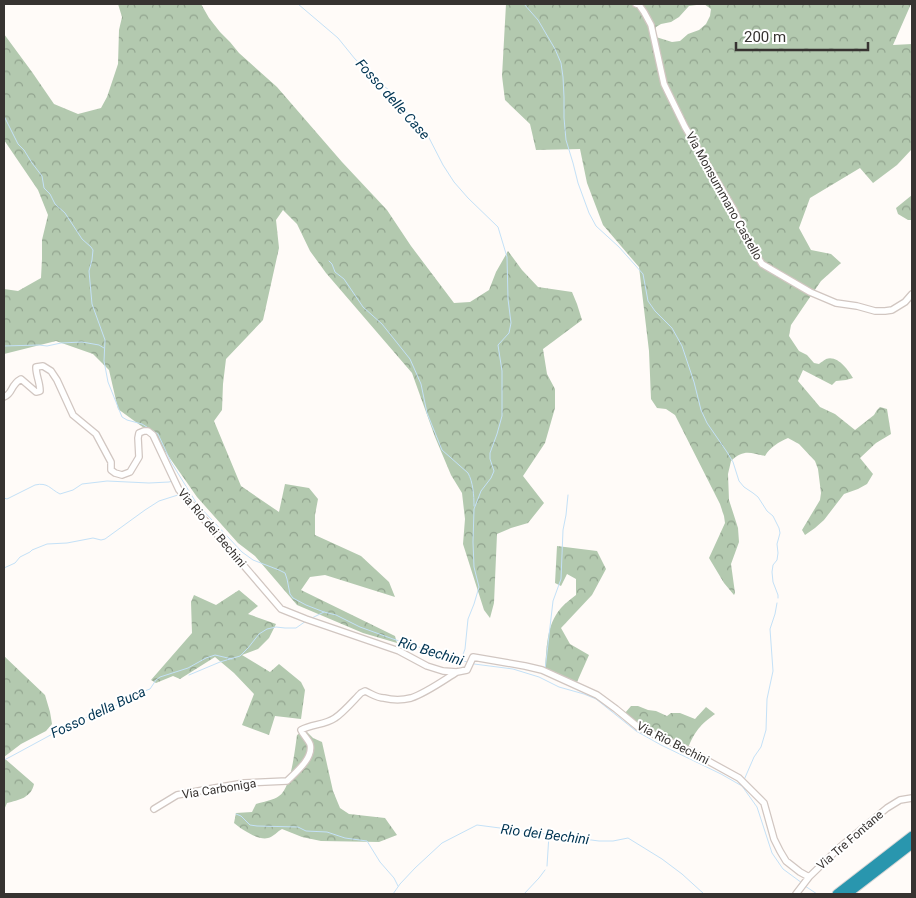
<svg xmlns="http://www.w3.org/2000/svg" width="916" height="898" font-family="Roboto,sans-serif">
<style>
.forest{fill:url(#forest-crowns);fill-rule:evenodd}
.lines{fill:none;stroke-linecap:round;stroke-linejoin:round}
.stream{stroke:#c4e1f7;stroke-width:1}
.minor-casing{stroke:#d1c6c1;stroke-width:8}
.highway-casing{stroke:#d7d6d6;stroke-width:11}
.minor{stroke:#fff;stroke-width:5.5}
.highway{stroke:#2996ae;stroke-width:9}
.labels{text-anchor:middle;stroke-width:4;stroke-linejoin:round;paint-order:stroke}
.street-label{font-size:12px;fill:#373331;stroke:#fff}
.water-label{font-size:14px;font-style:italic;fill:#003452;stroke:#fff}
</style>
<defs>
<pattern id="forest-crowns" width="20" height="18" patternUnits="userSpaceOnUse" patternTransform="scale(1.25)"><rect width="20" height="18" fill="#b3c9af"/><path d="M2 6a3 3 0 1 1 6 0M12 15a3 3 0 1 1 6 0" fill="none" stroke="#92a48f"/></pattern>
</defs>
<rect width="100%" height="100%" fill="#fffbf8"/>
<!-- forest -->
<path class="forest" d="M118,4h83l8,14 11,14 10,10 9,11 38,34 65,75 45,48 24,36 43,57 16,-1 19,-12 7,-18 12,-21 14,19 16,17 34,5 5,12 5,16 -39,29 4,25 8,15v19l-10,35 -22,33 21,27 -16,20 -17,5 -14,6 -3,69 -4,15 -6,-8 -21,-66 2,-25 -3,-26 -11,-18 -16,-38 -23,-64 -86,-100 -16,-22 -13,-27 -14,-14 -7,10 3,28 -16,72 -37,39 -3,25 -1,26 -8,11 27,65 38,26 6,-28 24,4 9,11 -3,16v20l46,21 28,26 6,15 -70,-22 -15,2 -9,13 94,46 2,7 -34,-10 -66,-28 -42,-49 -17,-13 -41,-46 -30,-43 -23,-26 -26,-19 -9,-39 -16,-16 -37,-13 -52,13v-65l14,2 23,-13 1,-19v-19l6,-25 -10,-25 -34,-50v-106l28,38 22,32 24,10 23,-6 6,-11 11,-33 1,-34 3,-13z
M506,4h405l-18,41 19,-1v105l-15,16 -24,18 -13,-15 -50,30 -11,30 12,22 20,4 10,9 -20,18 -30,44 -2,11 10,15 8,4 7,8 5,1c1,-1 7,-5 7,-5 12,-4 22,11 27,19l-7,2 -10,1 -4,4 -29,-15 -5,11 22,26 15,7 20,16 19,-15 3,-5 3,-3 7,2 4,25 -15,9 -16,15 13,16 -6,10 -9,5 -14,5 -20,26 -9,8 -10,7 -3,-5 18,-30 1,-7 -3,-24 -3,-8 -16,-17 -11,-6c-9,4 -18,9 -23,18 -15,-3 -21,-7 -34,5l-3,13 1,26 9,28 1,14 -8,22 4,29 -1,2 -10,-12 -15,-25 16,-35 -1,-7 -4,-12 -45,-89 -9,-6 -9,-1 -6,-9 -2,-48 -10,-84 -36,-42 -16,-42 -7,-34 -44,1 -6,-26 -25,-24 -3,-24zM704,4l7,5 -1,7 -4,8 -7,6 -11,4 -8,7 -8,1 -16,-5v-10l5,-3 10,-2 8,-5 10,-11z
M912,195v25h-4l-10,-6 -2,-6z
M557,546l40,5 9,18 -14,26 -31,33 9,16 19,11 -12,27 -32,-13c2,-21 1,-44 16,-61 4,-5 10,-9 15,-13v-16l-9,-5 -6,12 -6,-3z
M239,590l19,16 -10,8 28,10 -7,14 -11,11 -16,6 28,17 9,-8 22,18 4,8 -4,29 -26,-3 -6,19 -27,-10 12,-31 -20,-21 -19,-16 -35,22 -7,-3 -17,7 -5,-3 41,-47 -1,-31 3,-7 22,10z
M4,656l41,39 5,17 2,12 -6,7 -25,13 -17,13z
M631,706h7l10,4 8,1 11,5 4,-3h9l15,6 11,-12 9,7c-15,11 -20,17 -27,34l-46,-21 -17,-14z
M305,730l8,8 9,4 11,49 7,17 9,6 36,4 12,17 -18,7 -58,-1 -19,-4 -20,-8c-4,2 -9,8 -14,9 -9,3 -27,-9 -34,-15l2,-10 16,-1 4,-8c6,-2 18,-4 23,-8 12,-7 16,-47 18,-61z
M4,758l30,26c-3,14 -15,16 -27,19l-3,7z"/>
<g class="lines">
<!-- stream -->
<path class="stream" d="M298,4l40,34 17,21 10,9 12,13 12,9 11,13 7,10 19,19 17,33 11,17 14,16 30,29 9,30 1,42 3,24 -2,10 -11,12 4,26v45l-5,18 -7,19v6l4,12 -3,7 -10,13 -7,18 -1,33 1,25 5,20 -5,17 -6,15 -3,30 -4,11
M524,4l14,16 17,29 6,14 2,14 1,20v21l2,22 7,23 5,20 11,30 7,13 23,21 24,27 5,27 7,10 17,17 10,18 12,36 7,28 6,13 20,29 6,10 6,19 5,6 9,6 5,4 9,14 6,5 6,12 1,5 -3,11 1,9 -1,7 -4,5 -1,7 1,10 5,13v3
M4,116l14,28 6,6 8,13 10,13 2,12 6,6 5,10 10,9 17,26 9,8 2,3 -1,10 -3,11 3,33 13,36 -1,21 4,21 14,35 5,3 15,4 16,10 13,28 26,42 45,48 11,8 26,10 6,3 2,6 3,15 3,4 13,7 18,7 12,3 24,12 33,12 74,23
M329,261l3,3 3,8 9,7 19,28 19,17 28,35 11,25 6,29 15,37 26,23c5,9 6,22 6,33
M4,346l35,-1 8,1 14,-3 21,-1 17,3 5,3
M4,498l3,1 28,-14c13,-3 15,4 25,9l13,-4 9,-6 17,-2 8,-1 42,2 20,-1 4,-1
M4,568l11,-5 5,-6 10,-5 2,-2 15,-6 20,-1 26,-5 8,2 4,-1 40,-29 14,-9 22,-7
M312,618l12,-6
M474,664l39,5 26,8 20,10 25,7 12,5 40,32 25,14 60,29 21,12 15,21 15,46 11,16 19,14
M545,670l8,-69 8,-22 2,-49 3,-15 2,-20
M189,675l31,-13 20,-6 8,-8 11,-14 8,-5 9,-2 9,1h11l10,-7
M4,760l6,-3 48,-26 14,-10 24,-6 23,-11 12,-8 19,-7 6,-9 4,-3 28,-9 18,-10 9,-3 17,4
M744,780l10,-23 7,-10 5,-17 1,-31 6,-28 -3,-42 5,-15 2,-11
M236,814l5,2 9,9 7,1 41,1 8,4 21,1 18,6 22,3 13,21 14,16 4,8
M547,866l2,-31
M805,886l12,8
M393,894l7,-10 15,-16 27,-25 35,-18 122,16h14l15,-3 34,21 20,15 22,20
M524,894l15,-16 6,-8"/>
<!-- minor casing -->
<g class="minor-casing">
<path id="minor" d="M636,4l3,1 5,7 7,13 13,59 21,43 49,83 10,25 18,29 48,28 26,11 21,3 18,5h10l7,-1 13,-8 7,-8
M4,397c9,-3 6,-12 17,-18l15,13 4,-1c0,-9 -4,-15 -4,-24l7,-1 8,5 6,9 16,35 23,19 15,28v8l4,3 7,2 8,-3 9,-15 -1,-19 1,-5 5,-2h4l5,4 26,55 102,119 25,10 93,32 28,15 16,5 14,1 10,-2 6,-13 52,9 17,4 55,25 19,14 22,18 52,24 49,27 25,25 10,36 6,12 6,10 14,11 9,5
M154,809l23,-14 32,-6 35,-6 43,-2c8,-8 27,-23 23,-37 -2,-5 -7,-9 -9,-14 11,-6 24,-5 34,-12 8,-5 19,-18 26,-25l4,-2c7,3 12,7 19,7 8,2 19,2 27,0 15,-5 33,-18 46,-26
M796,894l13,-17 31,-30 47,-39 13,-8 12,-2"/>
</g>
<!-- highway casing -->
<g class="highway-casing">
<path id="highway" d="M837,894l75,-58
M847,894l65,-50"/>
</g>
<!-- minor -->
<use href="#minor" class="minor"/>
<!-- highway -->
<use href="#highway" class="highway"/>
</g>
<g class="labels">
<!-- street labels -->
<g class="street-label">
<text transform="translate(724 196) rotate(61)" y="4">Via Monsummano Castello</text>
<text transform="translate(212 528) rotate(50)" y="4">Via Rio dei Bechini</text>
<text transform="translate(673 743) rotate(27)" y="4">Via Rio Bechini</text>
<text transform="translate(219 789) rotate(-9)" y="4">Via Carboniga</text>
<text transform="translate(850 840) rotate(-41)" y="4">Via Tre Fontane</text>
</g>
<!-- water labels -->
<g class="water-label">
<text transform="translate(393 99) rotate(48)" y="5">Fosso delle Case</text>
<text transform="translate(431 651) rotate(17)" y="5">Rio Bechini</text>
<text transform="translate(98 712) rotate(-25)" y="5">Fosso della Buca</text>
<text transform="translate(545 834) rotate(7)" y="5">Rio dei Bechini</text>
</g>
</g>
<!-- border -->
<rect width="916" height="898" fill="none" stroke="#373331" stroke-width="10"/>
<!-- scale -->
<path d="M736 42v8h132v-8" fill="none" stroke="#373331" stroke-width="2.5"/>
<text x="744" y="42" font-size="15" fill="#373331" stroke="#ffffff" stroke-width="4" paint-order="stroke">200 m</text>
</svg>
